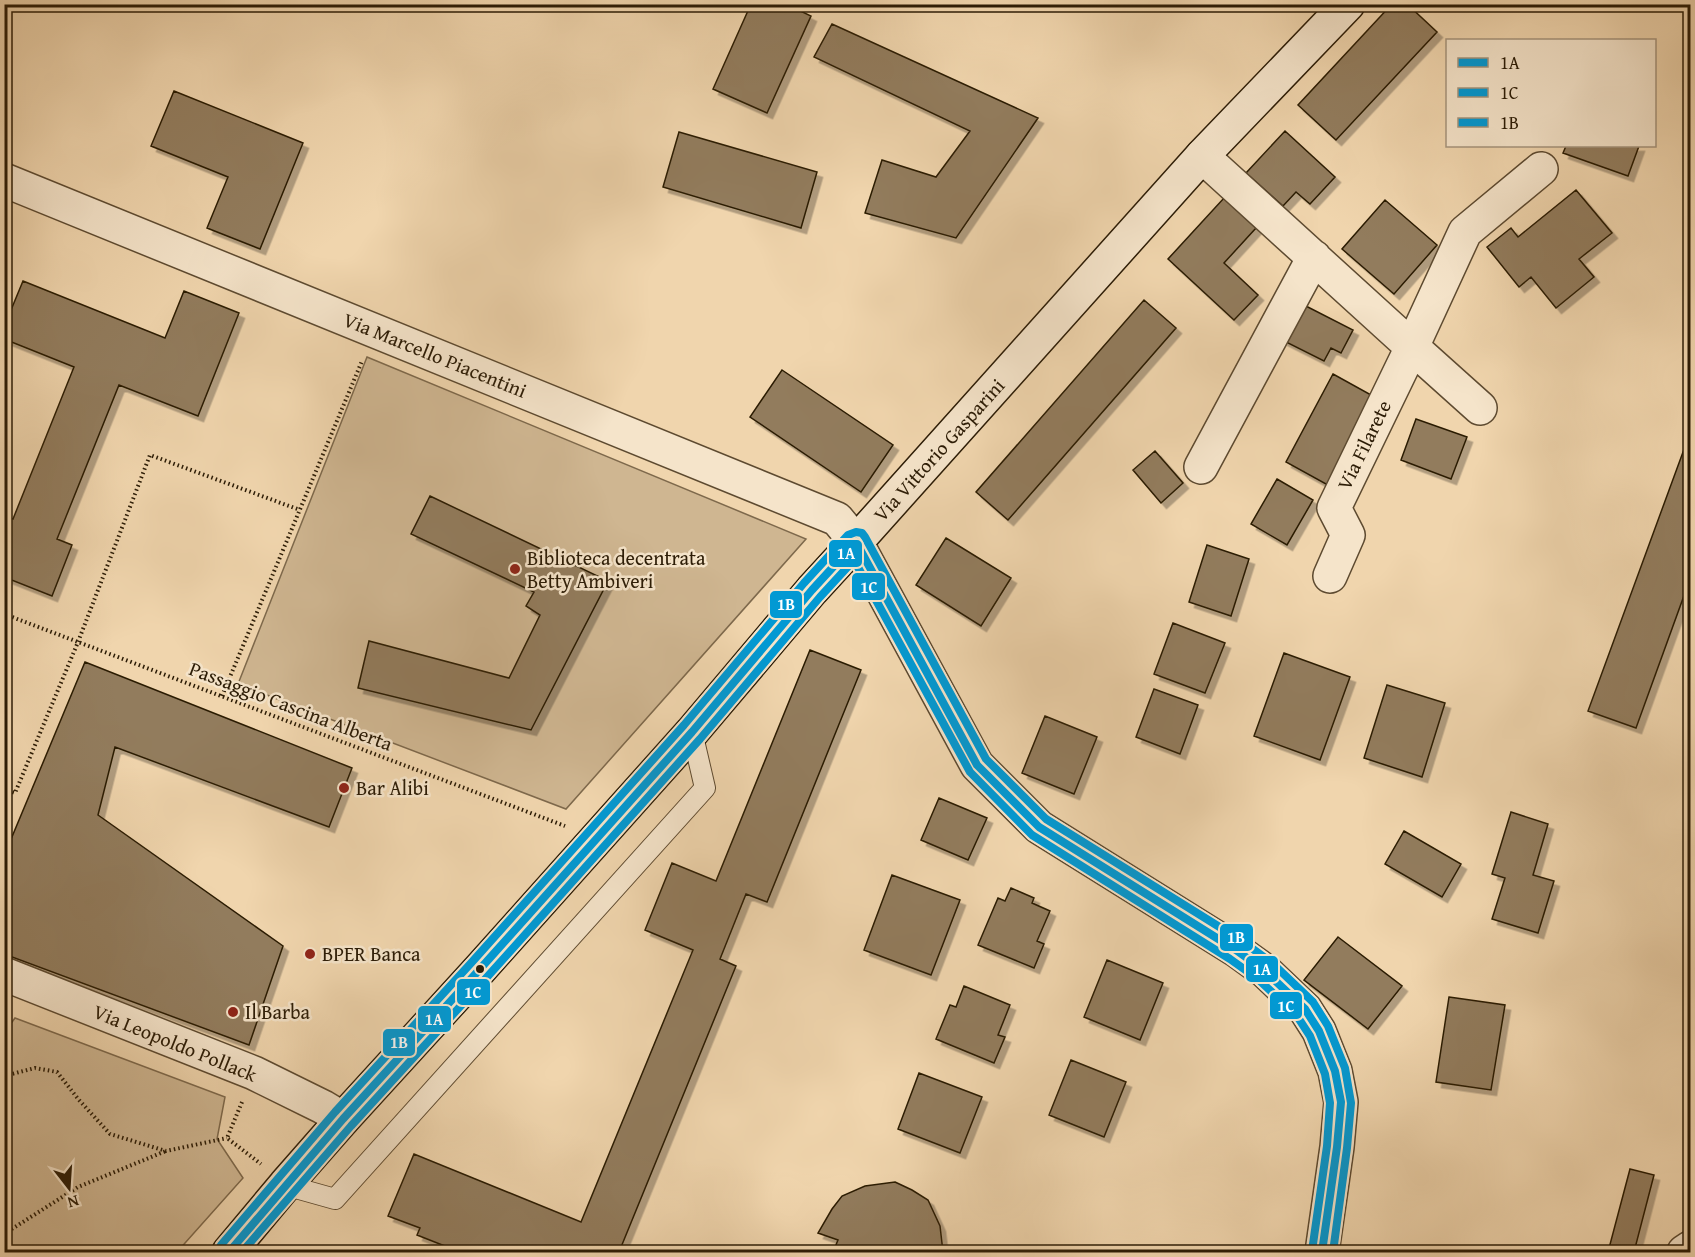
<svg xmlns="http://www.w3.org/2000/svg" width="1695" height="1257" font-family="'Gentium Book Plus',serif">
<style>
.green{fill:#cfb691;stroke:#7e694c;stroke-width:1.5}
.building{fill:#927c5d;stroke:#2c1c06;stroke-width:1.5;filter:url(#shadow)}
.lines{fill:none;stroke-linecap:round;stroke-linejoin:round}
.lane-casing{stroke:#5d4a30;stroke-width:22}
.street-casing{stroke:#5d4a30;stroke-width:36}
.secondary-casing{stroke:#2c1c06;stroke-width:36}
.path{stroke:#2c1c06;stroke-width:4;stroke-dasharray:1.5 3;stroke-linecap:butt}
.lane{stroke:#f5e4ca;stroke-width:20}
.street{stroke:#f5e4ca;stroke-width:33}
.secondary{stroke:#f5e4ca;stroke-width:33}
.bus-1-casing{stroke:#f5e4ca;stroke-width:12}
.bus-2-casing{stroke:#f5e4ca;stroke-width:12}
.bus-3-casing{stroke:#f5e4ca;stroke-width:12}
.bus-1{stroke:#0299d3;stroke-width:8}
.bus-2{stroke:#0299d3;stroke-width:8}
.bus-3{stroke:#0299d3;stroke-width:8}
.poi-dot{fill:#8f2418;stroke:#f5e4ca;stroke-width:2}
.bus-dot{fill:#2c1c06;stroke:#f5e4ca;stroke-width:2}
.labels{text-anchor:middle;stroke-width:5;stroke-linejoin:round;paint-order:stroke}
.street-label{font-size:20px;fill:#2c1c06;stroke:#f5e4ca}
.poi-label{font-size:20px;fill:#2c1c06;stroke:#f5e4ca;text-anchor:start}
.line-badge{stroke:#f5e4ca;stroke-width:2}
.badge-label{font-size:16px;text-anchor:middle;font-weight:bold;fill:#fff}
</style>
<defs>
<filter id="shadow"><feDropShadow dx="5.5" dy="5.5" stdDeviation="0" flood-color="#0004"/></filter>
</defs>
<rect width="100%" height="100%" fill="#f0d5ad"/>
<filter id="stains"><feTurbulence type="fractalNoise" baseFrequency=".00333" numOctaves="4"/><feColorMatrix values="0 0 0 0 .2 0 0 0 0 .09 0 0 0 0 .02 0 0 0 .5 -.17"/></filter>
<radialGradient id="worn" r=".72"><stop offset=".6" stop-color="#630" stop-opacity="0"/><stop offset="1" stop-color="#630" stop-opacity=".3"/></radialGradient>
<!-- green -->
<path class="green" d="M367,357l439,182 -240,270 -328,-125z
M15,1018l210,79 -8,42 26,39 -66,74h-172l-1,-219z"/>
<!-- building -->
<path class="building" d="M751,4h35l25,12 -44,97 -54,-24z
M1392,4h15l30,28 -101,108 -38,-35z
M832,24l206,94 -82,120 -91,-25 17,-53 54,17 34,-46 -156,-74z
M174,91l129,52 -43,106 -53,-21 21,-51 -77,-31z
M1285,131l50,46 -25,27 -14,-12 -13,14 -37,-33z
M679,132l138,40 -16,56 -138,-41z
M1566,146h73l-11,30 -65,-23z
M1576,190l36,43 -33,26 15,18 -38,31 -25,-31 -12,10 -32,-40 24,-19 7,9z
M1224,198l32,30 -32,35 34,32 -24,25 -66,-61z
M1385,200l52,45 -43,49 -52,-45z
M23,281l142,57 19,-47 55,22 -41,103 -79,-31 -62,154 15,6 -20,51 -48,-19v-61l9,3 61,-152 -70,-28v-12z
M1144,300l32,28 -168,192 -32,-28z
M1300,303l53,27 -12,23 -10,-5 -7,13 -42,-21z
M782,370l111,75 -32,47 -111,-75z
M1333,374l49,27 -47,88 -49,-27z
M1416,419l51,18 -16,42 -50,-19z
M1690,433v146l-54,149 -48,-17z
M1155,451l28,32 -22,20 -28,-33z
M1277,479l36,21 -26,45 -36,-21z
M430,496l178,85 -77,149 -173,-42 11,-47 140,37 31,-63 -14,-9 8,-14 -123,-58z
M946,538l65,40 -30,48 -65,-41z
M1207,545l42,14 -18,57 -42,-14z
M1173,623l52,20 -20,50 -51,-19z
M810,650l51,20 -94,232 -21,-8 -26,65 16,7 -117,286h-159l-43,-17 3,-7 -32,-12 26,-62 167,68 112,-272 -48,-20 27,-67 44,18z
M1284,653l66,24 -30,83 -66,-24z
M85,662l267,106 -23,59 -214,-80 -17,68 185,131 -34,99 -245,-91v-98z
M1387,685l58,18 -23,74 -58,-19z
M1154,689l44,16 -18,49 -44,-17z
M1045,716l52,21 -23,57 -52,-21z
M939,798l48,20 -19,42 -47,-20z
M1511,812l37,12 -15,51 21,6 -16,52 -46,-14 13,-41 -13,-4z
M1404,831l57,33 -19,33 -57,-33z
M892,875l68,25 -29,75 -67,-25z
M1011,888l23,10 -2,5 18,8 -13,30 7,3 -10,24 -56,-23 20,-47 7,3z
M1338,937l64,49 -34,43 -64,-49z
M1107,960l56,23 -23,57 -56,-23z
M964,986l46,19 -12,30 7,2 -11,26 -58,-24 14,-34 6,2z
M1449,997l56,8 -14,85 -55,-8z
M1071,1060l55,22 -22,55 -55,-22z
M919,1073l63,24 -22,56 -62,-24z
M1630,1169l24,6 -20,77h-26z
M895,1182l17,8 16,10 12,26 3,26h-110l5,-12 -20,-7 14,-24 10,-13 23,-10z"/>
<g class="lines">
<!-- lane casing -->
<g class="lane-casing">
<path id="lane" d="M285,1185l50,14 370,-411 -13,-56"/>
</g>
<!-- street casing -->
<g class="street-casing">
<path id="street" d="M1202,156l210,191 -78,161 14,27 -18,41
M4,180l833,339 19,23 121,223 62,62 197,123 29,21 40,38 14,22 16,40 6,31 -4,45 -15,105
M1480,408l-68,-61 53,-115 76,-63
M1201,467l113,-210
M4,974l250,99 69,34 20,12
M1684,1252l6,-4"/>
</g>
<!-- secondary casing -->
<g class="secondary-casing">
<path id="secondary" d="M229,1252l56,-67 58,-66 137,-150 212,-237 120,-142 44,-48 346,-386 146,-152"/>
</g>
<!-- path -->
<path class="path" d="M4,614l561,212
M222,696l140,-335
M4,789l11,4 63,-151 72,-187 150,55
M4,1076l31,-8 22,4 22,28 31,34 56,17 61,-13
M242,1102l-15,36 34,26
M4,1234l74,-47 88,-36"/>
<!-- lane -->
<use href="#lane" class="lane"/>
<!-- street -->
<use href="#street" class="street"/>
<!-- secondary -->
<use href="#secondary" class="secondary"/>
<!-- bus-1 casing -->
<g class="bus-1-casing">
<path id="bus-1" d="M229,1252l114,-133 137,-150 212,-237 120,-142 44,-48 121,223 62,62 197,123 29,21 40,38 14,22 16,40 6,31 -4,45 -15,105"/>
</g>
<!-- bus-2 casing -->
<g class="bus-2-casing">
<path id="bus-2" d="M242,1252l109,-126 137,-150 212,-237 120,-142 34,-37 116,212 62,63 198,124 28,20 39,37 13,20 15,38 5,29 -3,43 -15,105"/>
</g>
<!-- bus-3 casing -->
<g class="bus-3-casing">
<path id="bus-3" d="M221,1245l114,-133 137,-150 212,-237 120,-142 44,-48 8,-3 6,1 3,4 121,222 60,60 196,122 30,22 41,39 15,24 17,42 6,35 -4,45 -14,104"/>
</g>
<!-- bus-1 -->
<use href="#bus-1" class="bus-1"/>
<!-- bus-2 -->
<use href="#bus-2" class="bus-2"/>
<!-- bus-3 -->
<use href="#bus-3" class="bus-3"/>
</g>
<!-- markers -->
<g class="poi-dot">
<circle cx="515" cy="569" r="6"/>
<circle cx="344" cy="788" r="6"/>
<circle cx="310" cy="954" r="6"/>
<circle cx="233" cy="1012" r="6"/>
</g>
<circle class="bus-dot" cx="480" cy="969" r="5"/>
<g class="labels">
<!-- street labels -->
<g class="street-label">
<text transform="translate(435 355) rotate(22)" y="7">Via Marcello Piacentini</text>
<text transform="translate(1364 445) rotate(-64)" y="7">Via Filarete</text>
<text transform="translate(939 450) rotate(-48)" y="7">Via Vittorio Gasparini</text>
<text transform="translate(291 706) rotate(21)" y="7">Passaggio Cascina Alberta</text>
<text transform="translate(175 1043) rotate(22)" y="7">Via Leopoldo Pollack</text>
</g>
<!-- poi labels -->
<g class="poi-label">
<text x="527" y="565">Biblioteca decentrata<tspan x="527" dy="23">Betty Ambiveri</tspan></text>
<text x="356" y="795">Bar Alibi</text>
<text x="322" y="961">BPER Banca</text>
<text x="245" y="1019">Il Barba</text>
</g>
</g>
<g class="line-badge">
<rect x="828" y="539" width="35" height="29" rx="6" fill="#0299d3"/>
<rect x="851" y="572" width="35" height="29" rx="6" fill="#0299d3"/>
<rect x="769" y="590" width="34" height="29" rx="6" fill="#0299d3"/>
<rect x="1219" y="923" width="35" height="29" rx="6" fill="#0299d3"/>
<rect x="1245" y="955" width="34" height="28" rx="6" fill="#0299d3"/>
<rect x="456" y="978" width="35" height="28" rx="6" fill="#0299d3"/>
<rect x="1269" y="991" width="34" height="29" rx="6" fill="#0299d3"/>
<rect x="417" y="1005" width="35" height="28" rx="6" fill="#0299d3"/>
<rect x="382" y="1028" width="34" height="29" rx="6" fill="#0299d3"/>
</g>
<g class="badge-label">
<text x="846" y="559">1A</text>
<text x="869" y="593">1C</text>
<text x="786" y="610">1B</text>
<text x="1236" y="943">1B</text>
<text x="1262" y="975">1A</text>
<text x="473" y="998">1C</text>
<text x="1286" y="1012">1C</text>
<text x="434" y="1025">1A</text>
<text x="399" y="1048">1B</text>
</g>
<!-- margin -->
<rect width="1695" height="1257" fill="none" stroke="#f0d5ad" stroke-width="24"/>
<rect x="6" y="6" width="1683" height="1245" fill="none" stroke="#2c1c06" stroke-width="3"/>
<rect x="12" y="12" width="1671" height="1233" fill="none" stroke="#2c1c06" stroke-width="1.5"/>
<!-- legend -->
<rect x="1446" y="39" width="210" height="108" fill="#f5e4ca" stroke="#a5947c" stroke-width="1.5"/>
<rect x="1458" y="58" width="30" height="9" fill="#0299d3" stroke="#a5947c" stroke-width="1.5"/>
<text x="1500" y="69" font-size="18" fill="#2c1c06">1A</text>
<rect x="1458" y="88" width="30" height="9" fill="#0299d3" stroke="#a5947c" stroke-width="1.5"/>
<text x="1500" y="99" font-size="18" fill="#2c1c06">1C</text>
<rect x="1458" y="118" width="30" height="9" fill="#0299d3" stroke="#a5947c" stroke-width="1.5"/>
<text x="1500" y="129" font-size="18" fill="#2c1c06">1B</text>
<!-- north arrow -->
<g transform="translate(69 1188) rotate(163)" stroke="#f5e4ca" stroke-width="4.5" paint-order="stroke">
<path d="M0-4.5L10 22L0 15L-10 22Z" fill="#2c1c06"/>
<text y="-9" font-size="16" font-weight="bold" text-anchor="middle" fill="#2c1c06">N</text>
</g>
<rect width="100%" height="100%" filter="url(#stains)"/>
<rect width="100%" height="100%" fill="url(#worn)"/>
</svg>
